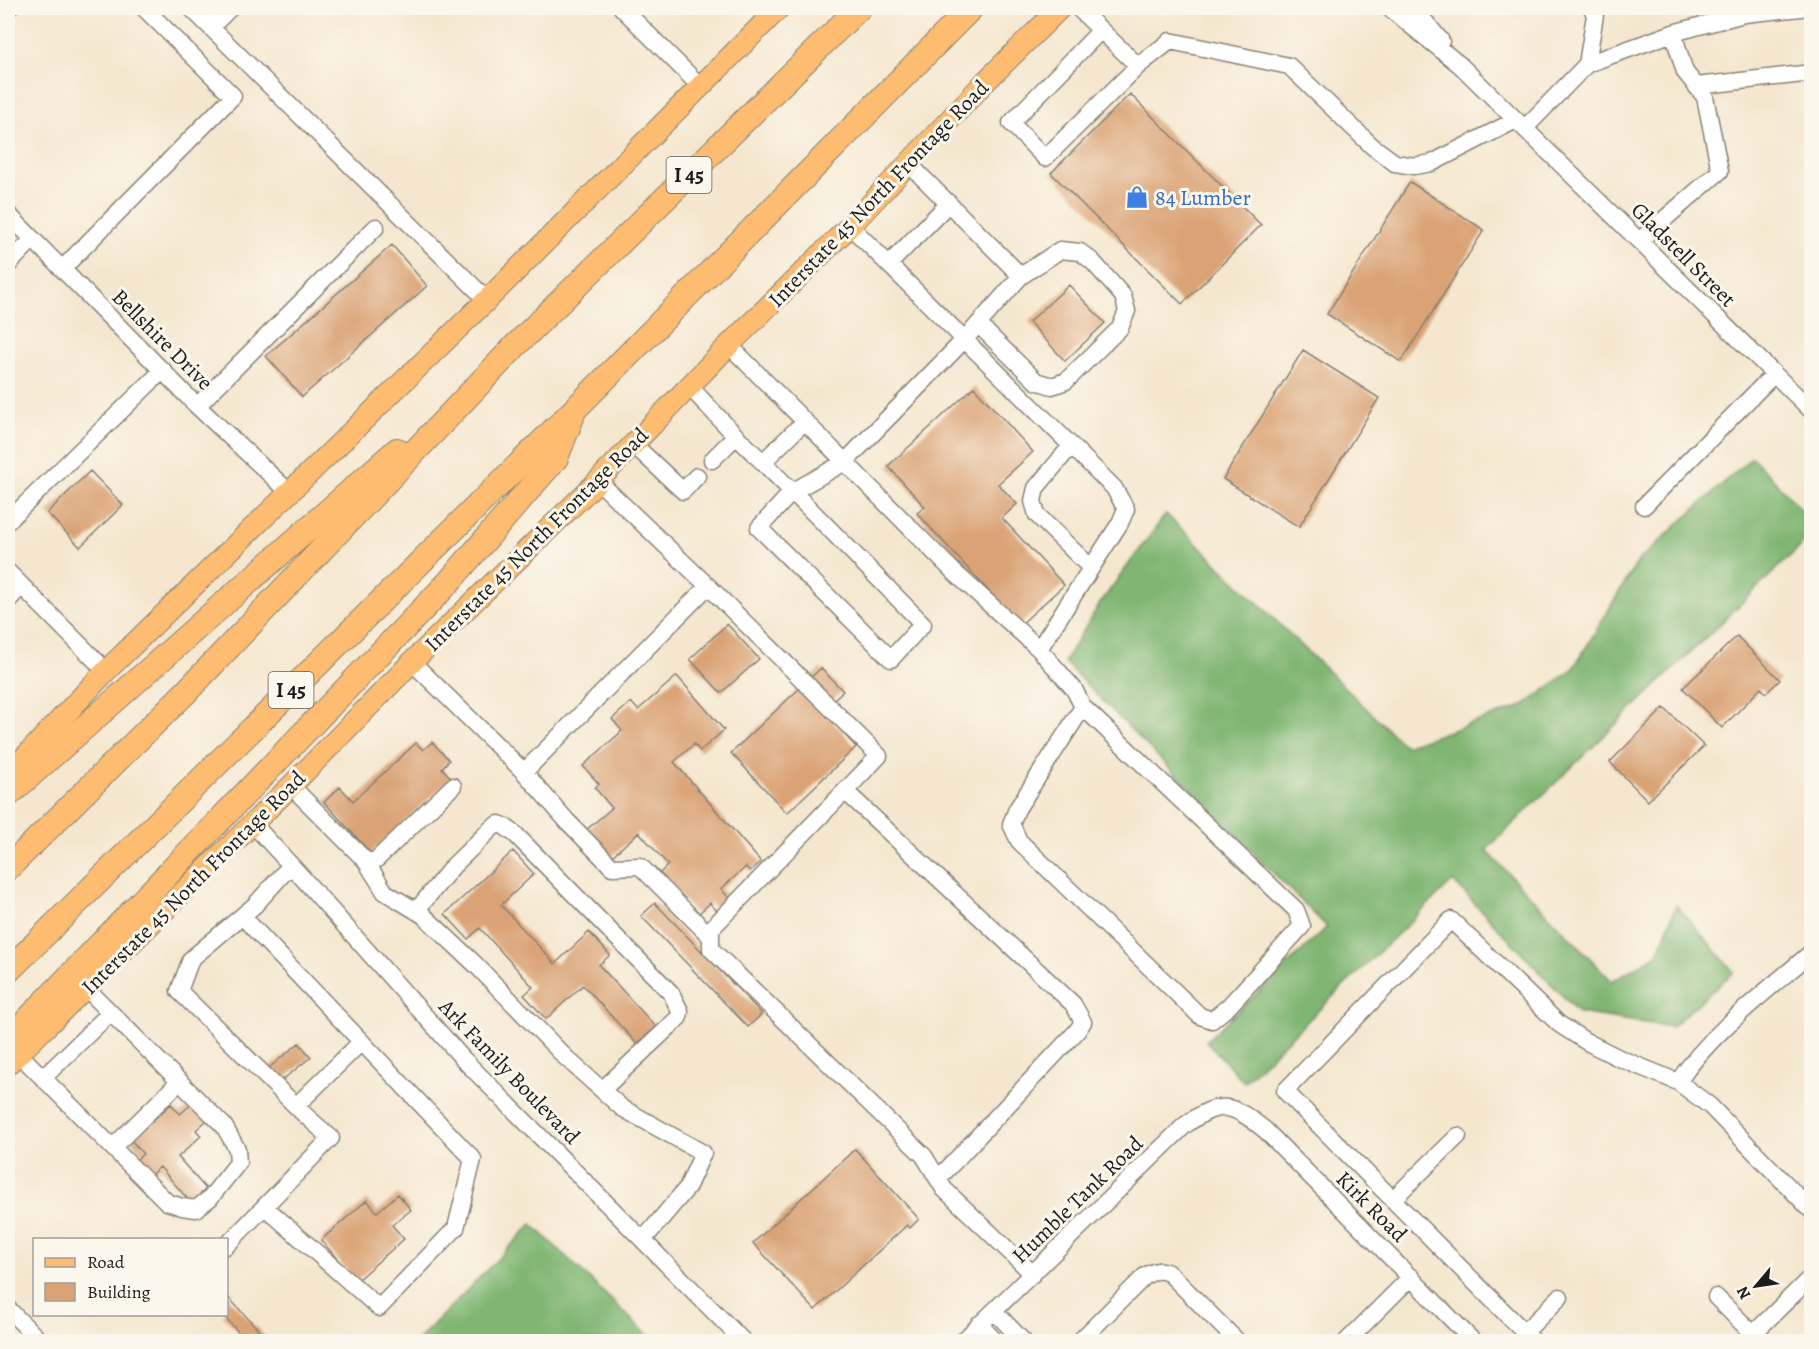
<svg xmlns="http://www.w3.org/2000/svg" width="1819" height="1349" font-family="Alegreya,serif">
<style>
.forest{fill:#80b672;stroke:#4e6947;stroke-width:1.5}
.building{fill:#daa375}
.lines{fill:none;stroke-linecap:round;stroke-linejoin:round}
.minor-casing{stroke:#888276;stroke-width:19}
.major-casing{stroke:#888276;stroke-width:23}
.highway-casing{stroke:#888276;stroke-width:26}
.minor{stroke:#fff;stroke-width:16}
.major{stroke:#fdbc6f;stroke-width:21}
.highway{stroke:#fdbc6f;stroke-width:24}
.labels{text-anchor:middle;stroke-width:6;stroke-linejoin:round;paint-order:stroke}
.shield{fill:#fbf7ec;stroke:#5f5e5a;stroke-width:1.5}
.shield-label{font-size:21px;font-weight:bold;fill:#1c1c1c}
.street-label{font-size:22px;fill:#1c1c1c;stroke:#fbf7ec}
.shop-label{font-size:22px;fill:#366cbe;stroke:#fbf7ec;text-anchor:start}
</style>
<rect width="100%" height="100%" fill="#fbf7ec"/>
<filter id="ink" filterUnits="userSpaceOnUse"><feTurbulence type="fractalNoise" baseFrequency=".0167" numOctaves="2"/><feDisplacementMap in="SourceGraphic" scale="12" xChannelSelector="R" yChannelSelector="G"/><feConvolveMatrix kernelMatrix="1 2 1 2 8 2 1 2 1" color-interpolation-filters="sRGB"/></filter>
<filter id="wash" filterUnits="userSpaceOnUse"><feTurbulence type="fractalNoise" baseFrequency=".008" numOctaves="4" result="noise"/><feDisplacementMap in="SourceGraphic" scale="24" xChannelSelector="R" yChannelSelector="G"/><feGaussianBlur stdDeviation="1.35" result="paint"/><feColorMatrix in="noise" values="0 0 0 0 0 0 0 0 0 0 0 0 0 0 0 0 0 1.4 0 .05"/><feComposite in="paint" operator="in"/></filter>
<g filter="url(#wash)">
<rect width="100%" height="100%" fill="#f5e7cf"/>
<!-- forest -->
<path class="forest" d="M1752,457l59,63v16l-325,314 126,131 46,-27 18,-49 58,67 -63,55 -92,-14 -126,-132 -209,201 -38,-41 121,-114 -263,-265 37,-60 65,-88 239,232 118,-40 50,-37 65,-108z
M532,1224l122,117h-237z"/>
<g id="blocks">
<!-- building -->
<path class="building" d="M1130,94l131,131 -79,79 -131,-131z
M1410,182l74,48 -83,132 -74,-48z
M392,245l35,41 -125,111 -36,-41z
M1069,285l36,38 -40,38 -36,-39z
M1303,350l76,48 -80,129 -76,-48z
M974,387l59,65 -35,32 19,20 -15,14 62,67 -44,40 -103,-112 8,-6 -37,-41z
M90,471l33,34 -43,42 -33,-34z
M727,624l32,35 -38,34 -31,-34z
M1737,636l43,44 -14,13 -5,-5 -39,40 -39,-40z
M821,668l22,23 -21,19 34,37 -69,66 -56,-60z
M677,676l47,54 -24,21 -6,-7 -20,18 87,100 -11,9 -4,-4 -25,22 10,11 -14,11 -7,-8 -13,12 -37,-42 8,-8 -29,-33 -29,26 -24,-28 26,-22 -17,-20 4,-4 -16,-18 39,-35 -10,-12 19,-17 7,8z
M1664,708l40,38 -56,55 -38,-39z
M432,742l17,18 -7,8 9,10 -80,75 -47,-51 16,-15 13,14 63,-58 7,7z
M513,851l21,23 -33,31 54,59 34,-32 21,23 -11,10 57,62 -19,17 -54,-59 -37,34 -22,-24 9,-8 -53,-59 -12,11 -23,-25z
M655,903l107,111 -14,13 -107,-111z
M299,1043l12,14 -35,28 -11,-14z
M193,1103l14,17 -11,10 5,6 -23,21 28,32 -15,14 -31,-36 -12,10 -14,-15 9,-8 -12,-14 40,-36 9,10z
M855,1149l64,70 -9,9 -3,-3 -92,85 -62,-67z
M398,1194l13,16 -19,15 12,14 -48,42 -35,-41 46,-40 10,12z
M226,1295l44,47h-23l-25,-28h4z"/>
</g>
</g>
<g filter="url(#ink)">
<use href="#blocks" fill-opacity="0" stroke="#888276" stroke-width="1.5"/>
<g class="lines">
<!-- minor casing -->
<g class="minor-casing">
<path id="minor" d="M191,8l296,292
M622,8l78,78
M1078,8l60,58 -93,92 -34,-35 90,-93
M1389,8l71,57 352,346
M1414,8l27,33
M8,9l1,-1
M211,27l19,-19
M1587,64l86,-31 71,-19 57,-6
M1138,66l32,-25 119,25 83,80 23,17 19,3 18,-3 84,-43
M1696,86l116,-13
M1525,128l62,-64 8,-49 -3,-7
M8,214l189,192 93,87
M850,226l264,262 12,21 -6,14 -81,126
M1639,241l81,-70 -15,-74 -20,-25 -12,-39
M889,264l60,-61
M8,265l25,-26
M62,269l171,-173 -89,-88
M978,324l58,57 16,5 14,-5 54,-53 7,-17 -4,-15 -31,-35 -12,-9 -20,-2 -39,26
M729,345l225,227 85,77 35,40 9,18 -66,102 -6,15 8,17 181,175 12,4 17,-14 73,-80 -6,-16 -213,-203
M689,386l47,50 -24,24
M197,406l179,-179
M736,436c64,62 125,125 187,188l-32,35 -132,-131 33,-36 53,-30 120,-123 56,-63 -112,-112
M633,444l50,47 14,-15
M1071,446l-35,42 -3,13 4,14 54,53
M763,462l41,-40
M1644,506l130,-132
M8,521l155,-151
M8,572l98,99
M708,586l171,170 -168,173v20l213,207 20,33 89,85
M8,601l13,-15
M412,662l112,110 184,-186 -110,-105
M524,772l43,49 45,46 28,-1 71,71
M291,786l74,74 7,2 5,-3 76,-73
M845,791l228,213 10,18 -6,9 -139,148
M253,824l46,50 165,186 280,282
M365,860l20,32 38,23 53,50 89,92 57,51 81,45 -16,35 -44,52
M416,911l37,-45 40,-39 6,-3 5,2 11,8 156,159 9,18 -1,6 -10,10 -67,63
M242,916l231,243 -17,69 -77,80 -114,-101
M19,1054l148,148 15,5 14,2 14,-11 28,-35 -1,-14 -13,-23 -138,-138
M43,1078l67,-65
M1678,1082c33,-50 89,-91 134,-130
M296,1106l65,-64
M113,1147l67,-66
M1393,1199l65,-63
M226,1246l105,-108 -26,-23 -126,-124 12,-32 64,-54 36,-40
M1716,1297l37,37
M8,1309l33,33
M994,1311l30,31
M979,1324l17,18
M1525,1332l35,-35
M962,1342l222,-216c36,-27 47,-23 81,4l209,212
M1079,1342l66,-66c10,-6 16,-7 25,-2l68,68
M1346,1342l65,-65
M1534,1342l-249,-251 166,-171 108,104 28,18 32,16 59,24 32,24 102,105
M1745,1342l67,-66"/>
</g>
<!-- major casing -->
<g class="major-casing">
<path id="major" d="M8,775l98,-104 381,-371 292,-292
M8,1064l283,-278 121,-124 186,-181 131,-136 121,-119 133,-142 77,-76"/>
</g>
<!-- highway casing -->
<g class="highway-casing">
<path id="highway" d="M8,795l389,-345
M8,868l178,-176 332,-349 341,-335
M8,971l567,-562 396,-401
M8,1047l5,-12 434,-451 109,-126 16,-41"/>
</g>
<!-- minor -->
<use href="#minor" class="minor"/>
<!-- major -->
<use href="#major" class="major"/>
<!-- highway -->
<use href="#highway" class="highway"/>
</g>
</g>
<!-- icons -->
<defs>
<g id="shop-bare" transform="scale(1.8)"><path d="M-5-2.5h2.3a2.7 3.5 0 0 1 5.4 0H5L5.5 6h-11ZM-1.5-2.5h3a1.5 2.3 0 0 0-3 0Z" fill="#3f7fe0" stroke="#fbf7ec" stroke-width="2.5" paint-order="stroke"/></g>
</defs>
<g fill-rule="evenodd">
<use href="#shop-bare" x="1137" y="197"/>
</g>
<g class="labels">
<!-- shield labels -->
<g class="shield">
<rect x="666.5" y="157" width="45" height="36" rx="4.5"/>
<rect x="268.5" y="672" width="45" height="36" rx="4.5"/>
</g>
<g class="shield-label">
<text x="689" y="182">I 45</text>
<text x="291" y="697">I 45</text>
</g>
<!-- street labels -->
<g class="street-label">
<text transform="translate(878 193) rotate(-46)" y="8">Interstate 45 North Frontage Road</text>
<text transform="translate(1684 254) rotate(45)" y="8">Gladstell Street</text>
<text transform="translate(163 339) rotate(45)" y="8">Bellshire Drive</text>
<text transform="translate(536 539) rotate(-45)" y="8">Interstate 45 North Frontage Road</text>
<text transform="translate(193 882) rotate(-45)" y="8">Interstate 45 North Frontage Road</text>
<text transform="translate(510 1071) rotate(46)" y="8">Ark Family Boulevard</text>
<text transform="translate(1077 1199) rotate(-44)" y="8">Humble Tank Road</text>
<text transform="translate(1372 1206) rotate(45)" y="8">Kirk Road</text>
</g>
<!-- shop labels -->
<g class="shop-label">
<text x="1155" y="205">84 Lumber</text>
</g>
</g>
<!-- margin -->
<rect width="1819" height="1349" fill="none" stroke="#fbf7ec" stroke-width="30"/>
<!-- legend -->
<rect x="33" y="1238" width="195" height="78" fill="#fbf7ec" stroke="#a29f99" stroke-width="1.5"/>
<rect x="45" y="1258" width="30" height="9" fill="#fdbc6f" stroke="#a29f99" stroke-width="1.5"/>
<text x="87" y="1268" font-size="18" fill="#1c1c1c">Road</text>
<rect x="45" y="1283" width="30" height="18" fill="#daa375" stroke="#a29f99" stroke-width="1.5"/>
<text x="87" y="1298" font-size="18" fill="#1c1c1c">Building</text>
<!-- north arrow -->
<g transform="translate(1756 1286) rotate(241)" stroke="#fbf7ec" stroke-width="4.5" paint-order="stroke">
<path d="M0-4.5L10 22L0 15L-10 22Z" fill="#1c1c1c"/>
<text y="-9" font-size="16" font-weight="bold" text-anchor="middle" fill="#1c1c1c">N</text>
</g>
</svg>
